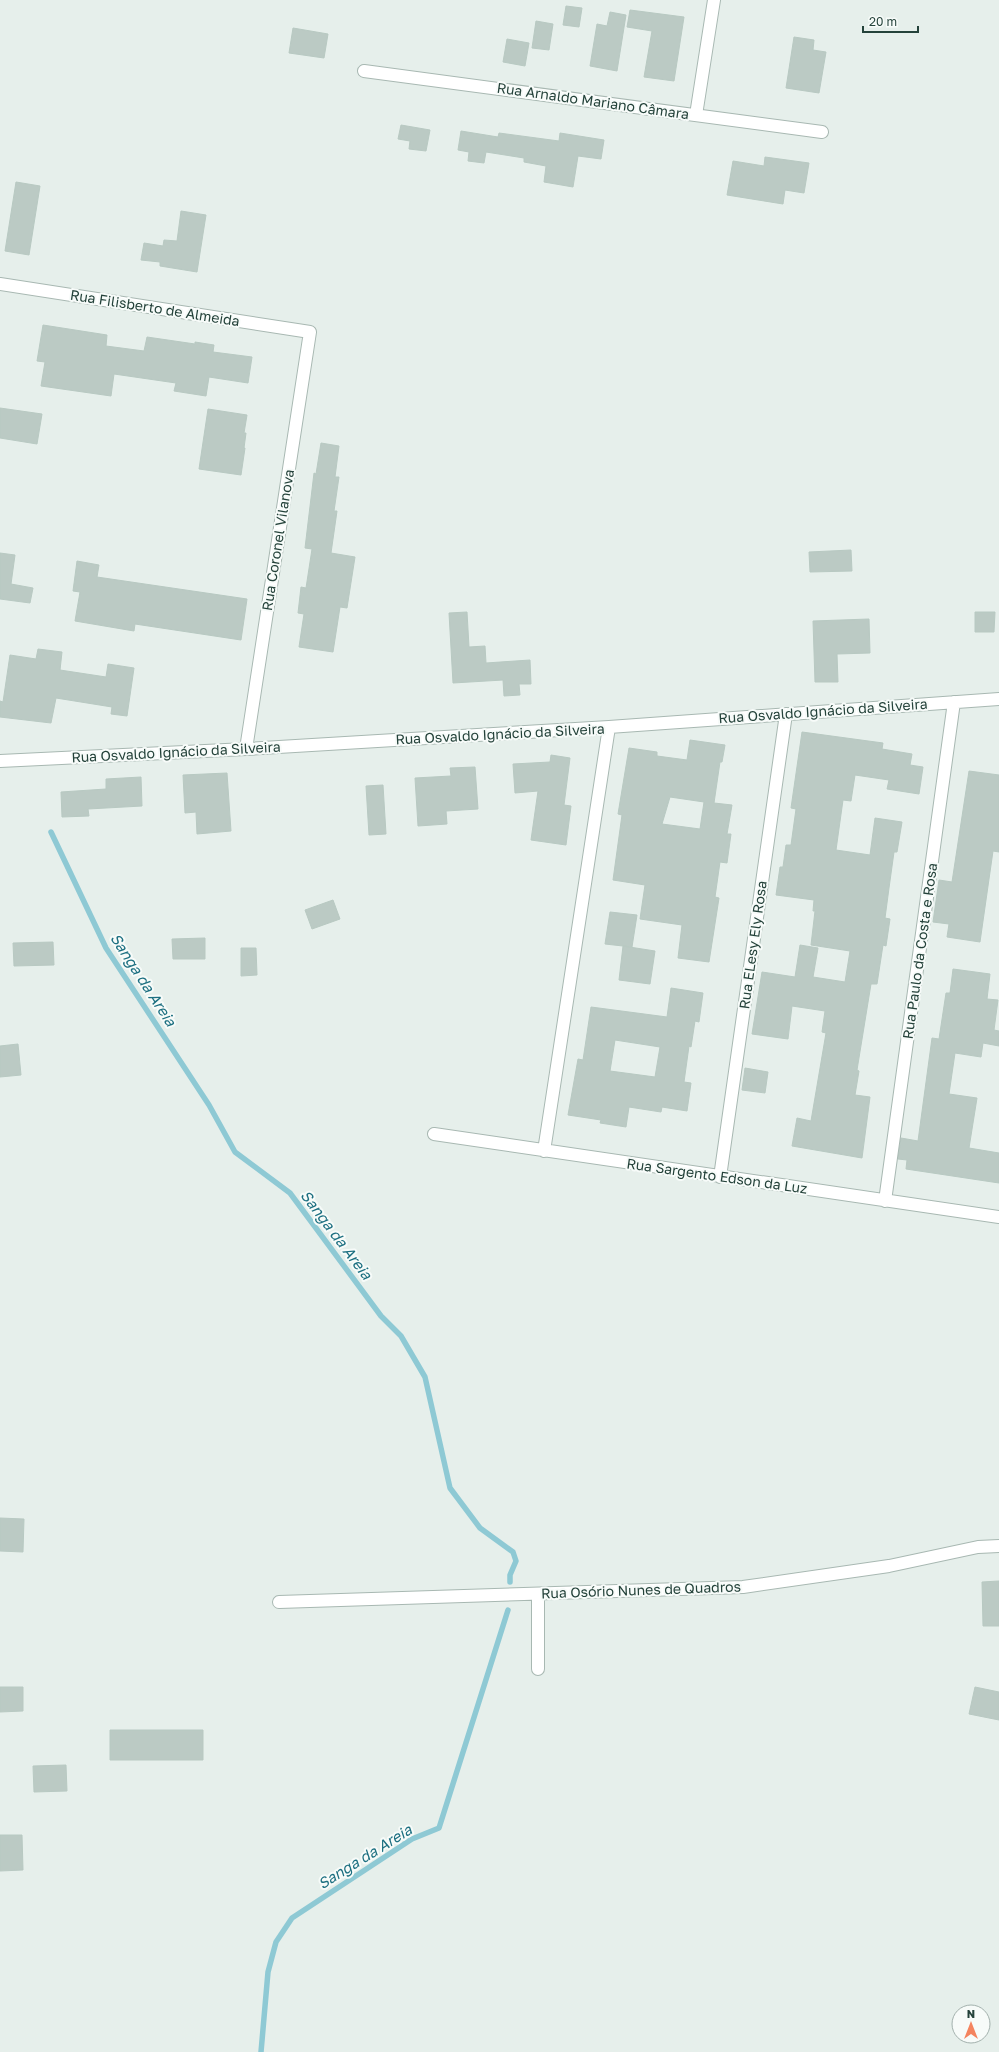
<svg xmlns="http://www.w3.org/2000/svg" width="999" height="2052" font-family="'Golos Text',sans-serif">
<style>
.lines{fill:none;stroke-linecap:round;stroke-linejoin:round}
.stream{stroke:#8ec9d4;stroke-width:5.5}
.building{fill:#bbcac4;stroke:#b8c9c2;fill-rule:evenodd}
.minor-casing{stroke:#a8b8b2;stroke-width:14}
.minor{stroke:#fff;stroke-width:12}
.labels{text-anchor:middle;stroke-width:4;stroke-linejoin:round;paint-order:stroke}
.street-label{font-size:14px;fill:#24423a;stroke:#f7fbf9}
.water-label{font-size:15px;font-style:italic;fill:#1c6f80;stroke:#f7fbf9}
</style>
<rect width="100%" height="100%" fill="#e6efeb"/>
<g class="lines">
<!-- stream -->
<path class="stream" d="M51,832l55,116 103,157 26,47 55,41 91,123 20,20 24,41 25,111 30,40 33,24 3,9 -6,14v7
M261,2052l7,-80 8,-30 16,-24 120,-79 27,-11 69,-218"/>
</g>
<!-- building -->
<path class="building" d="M566,6l16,2 -3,19 -16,-2z
M630,10l54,7 -10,64 -30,-4 8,-46 -25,-4z
M610,12l16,3 -9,56 -27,-5 7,-42 10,2z
M536,21l17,3 -4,26 -17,-2z
M293,28l35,6 -4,24 -35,-5z
M794,37l20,3 -1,10 13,2 -7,41 -33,-5z
M507,39l22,4 -4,23 -22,-4z
M401,125l29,5 -4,21 -17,-2 1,-8 -12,-2z
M461,131l37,6 1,-4 60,8 1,-8 44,7 -3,19 -23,-3 -5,31 -29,-5 2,-16 -22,-4v-4l-38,-6 -2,11 -16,-2 1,-9 -11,-2z
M765,157l44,6 -5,30 -19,-3 -2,14 -56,-9 6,-34 31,5z
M16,182l24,4 -11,69 -24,-4z
M181,211l25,4 -9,57 -37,-6v-4l-19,-2 3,-17 19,3 1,-6 13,1z
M43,325l64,10 -1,11 38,5 3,-14 48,7v-2l19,3 -1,7 39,5 -4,26 -39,-6 -3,19 -32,-5 2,-8 -62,-9 -3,22 -70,-10 4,-24 -8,-1z
M0,408l42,6 -5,30 -37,-6z
M208,409l39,6 -3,18h2l-2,15h1l-4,27 -42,-6z
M321,443l18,3 -4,31h4l-5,34h3l-6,42 24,4 -8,51 -7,-1 -7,45 -34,-5 5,-33 -6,-1 3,-26 5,1 6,-39 -7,-1 9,-75 2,1z
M851,550l1,21 -42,1 -1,-20z
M0,553l15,2 -4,29 22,4 -3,15 -30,-4z
M77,561l22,4 -2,12 150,22 -6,41 -106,-16 -1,7 -59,-10 5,-29 -7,-1z
M467,612l2,35 16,-1 1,17 44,-3 1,24h-12l1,11 -16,1 -1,-16 -50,3 -4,-70z
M975,612h20l-1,20h-19z
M869,619l1,34 -33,1 1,28h-23l-2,-61z
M38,649l24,3 -2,18 46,7 2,-13 26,4 -7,48 -16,-2 1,-7 -56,-9 -5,25 -51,-6v-16l3,1 7,-47 26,4z
M802,732l81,11 -1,6 30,5 -2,11 13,2 -4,27 -32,-5 2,-9 -34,-5 -4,26 -8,-1 -7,50 34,5 5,-37 27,4 -5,30h-3l-5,36 -4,30 5,1 -4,27 -3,-1 -6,39h-6l-14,86 2,1 -4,24 15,2 -8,61 -70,-12 5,-28 14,3 15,-88 -4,-1 3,-21 -33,-5 -4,33 -36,-5 10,-62 33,5 5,-32 18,3 -5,29 32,5 5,-31 -39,-6 4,-34h-2l1,-11 -38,-5 4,-28h3l3,-22h5l5,-36 -5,-1z
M690,740l35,5 -3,17h-2l-6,41 18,2 -5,29h4l-4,29 -7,-1 -5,35 4,1 -10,64 -31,-4 4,-33 -42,-6 5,-34 -32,-5 9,-65 -4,-1 11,-66 28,4v4l30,4zM670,797l34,5 -4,27 -38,-5z
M551,755l19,3 -6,47 7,1 -5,39 -35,-5 7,-49 -23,2 -2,-29 37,-2z
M475,767l3,42 -32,2 1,13 -29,2 -3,-48 36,-2 -1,-8z
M969,771l30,4v77l-6,-1 -13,91 -33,-5 2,-13 -16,-2 6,-42 13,2z
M227,773l4,58 -34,3 -1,-22 -11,1 -2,-38z
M141,777l1,29 -54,3 1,7 -27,1 -1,-25 45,-3v-10z
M383,785l3,49 -17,1 -3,-49z
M333,900l7,19 -28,10 -7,-19z
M610,912l27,3 -5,32 -27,-3z
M205,938v21h-32l-1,-20z
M53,942l1,23 -40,1 -1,-23z
M623,946l32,5 -5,33 -31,-4z
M241,948h15l1,27 -16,1z
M953,969l37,5 -3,25 11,1 -4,30 5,1v15l-16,-3 -2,14 -26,-4 -6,41 28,4 -8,50 30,5v30l-93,-14 1,-9 -9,-1 3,-21 17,3 14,-103 7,1 7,-46h4z
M671,988l32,5 -4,29 -4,-1 -4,26 -2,-1 -5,36 7,1 -4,28 -25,-4 -1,5 -32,-5 -3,20 -26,-4 1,-3 -33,-5 10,-56 5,1 8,-53 76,10zM615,1040l45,7 -5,30 -45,-6z
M18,1044l3,31 -21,2v-31z
M745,1068l23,4 -3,21 -23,-3z
M0,1518l24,1 -1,33 -23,-1z
M999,1581v45h-16l-1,-44z
M0,1687h23v24l-23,1z
M975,1687l24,5v28l-30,-6z
M110,1730h93v30h-93z
M66,1765l1,26 -33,1 -1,-26z
M0,1835h22l1,35 -23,1z"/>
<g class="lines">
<!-- minor casing -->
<g class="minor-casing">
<path id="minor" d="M364,71l458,61
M696,115l18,-115
M0,284l310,48 -64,417
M0,761l246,-12 363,-22 390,-28
M434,1134l565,83
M544,1151l65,-424
M720,1177l66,-463
M885,1201l69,-499
M279,1602l464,-15 146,-21 89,-19 21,-1
M538,1669v-75"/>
</g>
<!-- minor -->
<use href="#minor" class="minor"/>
</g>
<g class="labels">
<!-- street labels -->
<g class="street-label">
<text transform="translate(593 101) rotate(8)" y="5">Rua Arnaldo Mariano Câmara</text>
<text transform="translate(155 308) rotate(9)" y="5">Rua Filisberto de Almeida</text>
<text transform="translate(278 540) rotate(-81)" y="5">Rua Coronel Vilanova</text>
<text transform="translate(823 711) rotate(-4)" y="5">Rua Osvaldo Ignácio da Silveira</text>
<text transform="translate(500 734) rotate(-3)" y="5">Rua Osvaldo Ignácio da Silveira</text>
<text transform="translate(176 752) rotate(-3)" y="5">Rua Osvaldo Ignácio da Silveira</text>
<text transform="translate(753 945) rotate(-82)" y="5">Rua ELesy Ely Rosa</text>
<text transform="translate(920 951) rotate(-82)" y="5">Rua Paulo da Costa e Rosa</text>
<text transform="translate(717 1176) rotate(8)" y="5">Rua Sargento Edson da Luz</text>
<text transform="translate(641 1590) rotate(-2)" y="5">Rua Osório Nunes de Quadros</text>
</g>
<!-- water labels -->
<g class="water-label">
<text transform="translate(143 980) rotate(57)" y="5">Sanga da Areia</text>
<text transform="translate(336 1235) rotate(53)" y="5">Sanga da Areia</text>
<text transform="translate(365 1857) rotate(-32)" y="5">Sanga da Areia</text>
</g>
</g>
<!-- north arrow -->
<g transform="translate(971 2024)"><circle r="19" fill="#f7fbf9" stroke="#a3b1ad"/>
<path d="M0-3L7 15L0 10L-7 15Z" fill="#f4845f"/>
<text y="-6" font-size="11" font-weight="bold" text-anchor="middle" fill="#24423a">N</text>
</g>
<!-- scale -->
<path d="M863 26v6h55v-6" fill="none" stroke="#24423a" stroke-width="2"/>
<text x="869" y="26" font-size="12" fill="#24423a" stroke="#f7fbf9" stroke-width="3" paint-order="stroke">20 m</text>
</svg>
